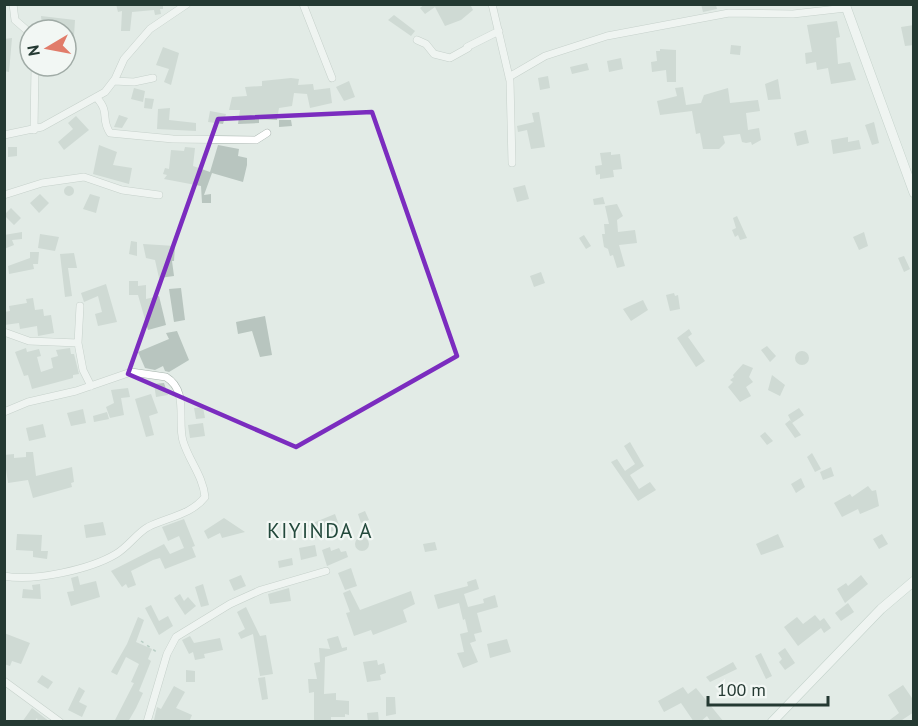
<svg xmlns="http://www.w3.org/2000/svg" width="918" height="726" font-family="'PT Sans',sans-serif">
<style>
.building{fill:#b8c5bf}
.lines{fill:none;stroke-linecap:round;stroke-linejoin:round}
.street-casing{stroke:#a5b2ac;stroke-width:8}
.secondary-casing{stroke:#a2b5ad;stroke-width:10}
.path{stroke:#87aa9c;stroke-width:1.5;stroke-dasharray:3 4.5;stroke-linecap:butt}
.street{stroke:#fff;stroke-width:7}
.secondary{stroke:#fff;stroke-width:9}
.marked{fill:none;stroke:#7b2cbf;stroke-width:4.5;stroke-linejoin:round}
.labels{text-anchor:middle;stroke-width:4.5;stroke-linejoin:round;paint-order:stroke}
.quarter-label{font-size:21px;letter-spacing:1.5px;fill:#23493c;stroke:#f2f7f4}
</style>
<rect width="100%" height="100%" fill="#e2ebe6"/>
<!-- building -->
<path class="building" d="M116,4h47v5h-3l1,5 -6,1 -1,-5 -22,2 -2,19h-9l1,-20 -4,1z
M425,4h45l3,6 -12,10 -16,6 -10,-19 -10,7 -5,-6z
M701,4l15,1 1,4 -14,3z
M394,15l21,16 -4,5 -23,-16z
M41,16l34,4 -1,16 -8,1v-7h-4v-6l-20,2z
M837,21l3,16 -4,1 2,26 12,-2 6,18 -25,4 -3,-16 -11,2 -1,-8 -10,2 -1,-11 7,-1 -5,-27z
M914,25v20l-9,1 -4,-19z
M12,38l-3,34 -5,-1v-32z
M731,45l10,1 -1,9 -10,-1z
M163,47l16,6 -8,32 -7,-3 5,-13 -13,-4z
M660,49l16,1v32h-9l-1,-12 -14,2 -1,-10 6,-1 -1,-10h4z
M621,58l2,11 -14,3 -2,-11z
M587,63l2,7 -17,4 -2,-7z
M548,76l2,12 -10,2 -2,-12z
M291,78l8,1 -1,6 15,-1 1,6 16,-2 2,15 -22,5 -3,-14 -13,-1 -2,13 -13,2 -2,12 -18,-1v4l-21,1 2,-14h-11l3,-13 15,-1 -2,-9 17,-1v-5z
M778,79l3,20 -13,1 -3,-16z
M349,81l6,16 -11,4 -8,-14z
M683,87l3,18 15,-2 3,-8 24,-7 2,15 28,-3 2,11 -14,2 2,17 11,-2 2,12 -9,5 -1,-3 -5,1 -4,-1 -2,-8 -17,2 2,7 -6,6h-16l-3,-16 -4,1 -4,-23 -32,4 -3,-14 20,-5 -2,-8z
M134,88l11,3 -2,11 -12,-3z
M145,98l9,1 -2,10 -8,-1z
M170,108l-1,12 27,3v8l-39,-2 1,-20z
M210,111l16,3 -3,10 -15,-2z
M539,112l6,35 -14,2 -4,-19 -9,2 -1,-6 17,-4 -2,-9z
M119,115l9,3 -6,10 -8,-1z
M76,116l13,14 -25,20 -6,-8 15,-13 -5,-6z
M279,120h12l1,6 -13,1z
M874,122l5,21 -7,2 -7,-20z
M806,130l3,13 -12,3 -3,-13z
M848,137v5l11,-2 2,9 -28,5 -2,-14z
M99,145l18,7 -4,13 19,3 -3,16 -36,-10z
M218,145l21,4 -1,7 9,2v7l-4,17 -31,-9 -8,22 7,-1v9h-9l-1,-17 -37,-7 3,-4 -4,-1 2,-6 4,1 2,-19 13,1 1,-4 10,1 -2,18 17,6z
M8,147h9v9l-9,1z
M611,152v3l9,-1 2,15 -9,1 1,7 -14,2v-5l-4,1 -1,-9 7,-1 -2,-12z
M525,185l4,14 -12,3 -4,-14z
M64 191a5 5 0 1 1 10 0a5 5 0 1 1-10 0Z
M40,194l9,9 -10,10 -9,-10z
M90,194l10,3 -4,16 -13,-4z
M603,197l2,7 -11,1 -1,-6z
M617,204l6,12 -6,4 1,12 17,-2 2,13 -18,2 6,21 -8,2 -4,-13 -3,1 -2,-7 -4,-2 -2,-13h3l-1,-10h5l-4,-18z
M11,208l10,10 -7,7 -10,-10z
M737,216l10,22 -7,2 -2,-5 -3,2 -3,-7 4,-2 -3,-10z
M22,232v7l-10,1 2,5 -10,4v-14z
M864,232l4,14 -9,4 -6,-13z
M40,234l19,3 -4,14 -17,-3z
M584,235l7,11 -5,3 -7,-11z
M131,241l6,1v14l-8,-2z
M143,244l32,2 -1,15h-2l2,15 -15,2 -4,-18 -9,-2z
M30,252h9l-1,12h-5l1,5 -25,5 -1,-8 22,-8z
M74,253l3,15h-9l4,28 -7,1 -5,-43z
M904,256l6,13 -6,3 -6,-14z
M541,272l4,11 -11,4 -4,-11z
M129,281h9v5l8,-1v14l13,-3 7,29 -18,5 -10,-35h-9z
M106,284l11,38 -19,4 -3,-12 7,-2 -4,-16 -14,6 -3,-9z
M181,288l4,32 -11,2 -5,-33z
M674,293l1,3 3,-1 2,14 -10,2 -4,-16z
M33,298l2,12 8,-1 1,7 7,-1 3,18 -16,3 -1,-10 -17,3 -1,-6 -15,2v-13l6,-1 -1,-5 18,-3 -1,-4z
M643,300l5,10 -17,11 -8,-12z
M265,316l7,39 -12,2 -8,-26 -14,3 -2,-12z
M689,329l3,5 -4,3 17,24 -9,6 -19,-29z
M177,331l12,29 -20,12 -4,-1 -2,-5 -8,4 -10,-2 -7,-16 31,-13 -3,-6z
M767,346l9,10 -6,6 -9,-12z
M26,348l1,4 12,-3 2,7 -4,1 4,15 12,-4 -2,-10 7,-2 -2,-6 14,-2 1,6h3l5,20 -6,1v3l-41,11 -4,-14 -4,1 -9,-24z
M795 358a7 7 0 1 1 14 0a7 7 0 1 1-14 0Z
M743,364l10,4 -4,9 4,5 -7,5 5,9 -11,6 -12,-15 5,-5 -3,-2 4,-3 -1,-2z
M772,375l13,10 -5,11 -12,-6z
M164,383l4,12 -12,2 -2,-13z
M128,388l2,9 -9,1 3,17 -14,3 -4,-11 8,-4 -3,-13z
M151,394l7,19 -9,3 5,19 -8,2 -11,-38z
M203,407l2,11 -9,1 -2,-11z
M799,408l5,7 -12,8 -4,-8z
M83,409l3,14 -15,3 -4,-13z
M107,412l2,7 -15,3 -1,-6z
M790,420l11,15 -6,3 -10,-14z
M203,423l2,13 -15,2 -2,-13z
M43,424l3,13 -17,4 -3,-13z
M765,432l8,9 -6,4 -7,-9z
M630,442l14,24 -14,9 9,14 11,-7 6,8 -18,11 -27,-39 6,-3 8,12 10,-7 -11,-18z
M26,452h7l3,24 36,-9 2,15 -3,1 1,4 -39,11 -5,-18 -20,3 -4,-28 10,-1v4l12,-1z
M812,453l9,16 -6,3 -8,-15z
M831,467l3,9 -11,4 -3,-8z
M801,478l4,9 -9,6 -5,-9z
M868,486l4,5 4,-1 3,16 -19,8 -2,-5 -16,8 -8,-14 16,-9 2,3z
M365,511l4,9 -8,3 -3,-9z
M335,514l5,14 -27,11 -5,-14z
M224,518l21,14 -23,6 -2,-5 -12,6 -4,-8z
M184,519l11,27 -3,1 4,10 -31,12 -5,-11 -7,2 -22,11 5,14 -8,3 -2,-4 -4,3 -11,-16 53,-27 6,10 14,-6 -5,-12 -11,5 -6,-14z
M103,522l3,13 -20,3 -2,-13z
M17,534l25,1 -1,16h7l-1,8 -14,-2v-6l-17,-1z
M778,534l6,13 -23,8 -5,-11z
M882,534l6,10 -9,5 -6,-10z
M355 544a7 7 0 1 1 14 0a7 7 0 1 1-14 0Z
M435,542l2,8 -12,2 -2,-8z
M315,545l2,11 -16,4 -2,-12z
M330,547l1,4 8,-3 2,4 5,-1 2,6 -21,9 -5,-16z
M292,558l1,7 -14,3 -1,-7z
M351,568l6,18 -12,4 -7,-17z
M241,575l5,11 -12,5 -5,-11z
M861,575l7,9 -23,19 -8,-14 9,-6 2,3z
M78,576l2,9 16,-4 4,16 -29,9 -4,-14 7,-1 -3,-13z
M476,579l3,10 -15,5 4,13 16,-4 -1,-4 12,-4 3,12 -21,6 5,19 -8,2 2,7 -6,2 8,19 -15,6 -6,-15 7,-1 -4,-18 8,-2 -3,-13 -2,1 -4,-17 -21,6 -4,-14 34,-9 -1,-4z
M40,584l1,15 -19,-1 1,-9 10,1 -1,-5z
M203,584l6,21 -8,2 -6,-20z
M289,588l2,13 -21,3 -2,-10z
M350,590l10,20 51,-19 4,13 -12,6 4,12 -34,13 -2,-5 -17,6 -8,-23 4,-1 -7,-19z
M180,594l4,7 4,-4 8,9 -11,9 -11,-17z
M848,603l6,9 -13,9 -6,-8z
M151,605l8,16 9,-5 5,10 -14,9 -14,-27z
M246,607l14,29 6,-1 7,39 -13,2 -7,-42 -12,5 -3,-6 7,-4 -8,-17z
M815,615l5,6 4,-3 7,10 -7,5 -3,-5 -23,18 -14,-19 13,-10 6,7z
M138,617l6,3 -8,22 16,7 -4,10 3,2 -12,30 4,2 -7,15 -8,14h-14l20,-39 -3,-1 8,-18 -13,-7 -9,18 -6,-3 16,-28z
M4,633l26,10 -9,21 -9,-3 -2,5 -6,-2z
M190,636l4,7 26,-5 3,12 -19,4 1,4 -10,2 -2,-8 -4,2 -7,-14z
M338,636l4,12 5,-1v3l-22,7 -1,37 12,-1v7l13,1v14l-4,-1v3h-14v5h-17v-30l-5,1 -1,-14h9l-3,-16 6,-1 -1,-14 11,1 -3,-10z
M507,639l4,13 -21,6 -3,-14z
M785,648l10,15 -10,7 -6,-8 3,-3 -4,-6z
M761,653l11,23 -6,3 -11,-23z
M377,660l1,5 6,-2 2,10 -6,2 1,5 -14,2 -4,-20z
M733,662l4,7 -27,13 -4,-5z
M186,670l9,1v11h-9z
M42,675l11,7 -5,7 -11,-7z
M265,677l3,22 -6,1 -4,-22z
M903,685l11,16v11l-15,10h-12l12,-9 -11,-18z
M174,686l11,6 -9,16 16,7 -3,7h-32l-3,-2 3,-13 4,2z
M79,687l6,4 -6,11 8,4 -5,11 -14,-7z
M683,687l5,7 8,-6 28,34h-13l-4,-6 -7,6h-6l-13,-19 -17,9 -6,-11z
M386,697h9l1,17 -10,2z
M32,708l18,14h-12l-1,-4 -3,4h-12z
M378,712l1,10h-11l-1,-9z"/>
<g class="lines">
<!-- street casing -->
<g class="street-casing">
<path id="street" d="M13,4l2,16 15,13
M303,4l29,74
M492,4l18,77 2,82
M417,40l9,4 8,10 16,4 18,-10
M467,47l32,-16
M509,77l36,-21 62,-20 122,-23 64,1 53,-6
M114,81l20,1 19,-4
M96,97c15,16 4,21 14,36l63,6 83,1 11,-7
M34,130l1,-64
M4,135l38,-8 63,-35 10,-13 9,-20 26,-30 37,-25
M4,195l38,-12 42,-6 38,13 37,5
M4,332l25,9 49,2 2,-37
M78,343l5,27 8,16
M4,412l24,-10 48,-11 55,-19 35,5c23,14 11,43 17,64 6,20 20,35 22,56 -14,18 -37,20 -57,30 -11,6 -20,20 -32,27 -25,15 -82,28 -112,22
M4,681l56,41
M147,722l20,-68 9,-17 54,-33 31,-14 65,-19"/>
</g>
<!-- secondary casing -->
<g class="secondary-casing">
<path id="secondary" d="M845,4l69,189
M772,722l109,-113 33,-28"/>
</g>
<!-- path -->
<path class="path" d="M141,641l17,12"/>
<!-- street -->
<use href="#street" class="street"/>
<!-- secondary -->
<use href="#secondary" class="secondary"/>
</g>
<!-- marked area -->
<path d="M0 0H918V726H0ZM372,112l85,244 -161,91 -168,-73 90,-255z" fill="#e2ebe6" fill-opacity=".55" fill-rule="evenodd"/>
<path class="marked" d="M372,112l85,244 -161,91 -168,-73 90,-255z"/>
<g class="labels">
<!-- quarter labels -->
<g class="quarter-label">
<text x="320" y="538">KIYINDA A</text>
</g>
</g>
<!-- border -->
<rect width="918" height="726" fill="none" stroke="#243932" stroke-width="12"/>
<!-- north arrow -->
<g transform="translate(48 48) rotate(260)"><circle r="28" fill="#f2f7f4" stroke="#a0aba6" stroke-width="1.5"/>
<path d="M0-4.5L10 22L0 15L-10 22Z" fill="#e17c6a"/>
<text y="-9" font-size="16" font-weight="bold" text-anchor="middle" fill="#243932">N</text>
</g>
<!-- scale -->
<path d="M708 696v9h120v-9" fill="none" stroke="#243932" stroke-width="3"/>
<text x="717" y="696" font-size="18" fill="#243932" stroke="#f2f7f4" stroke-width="4.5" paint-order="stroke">100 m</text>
</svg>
